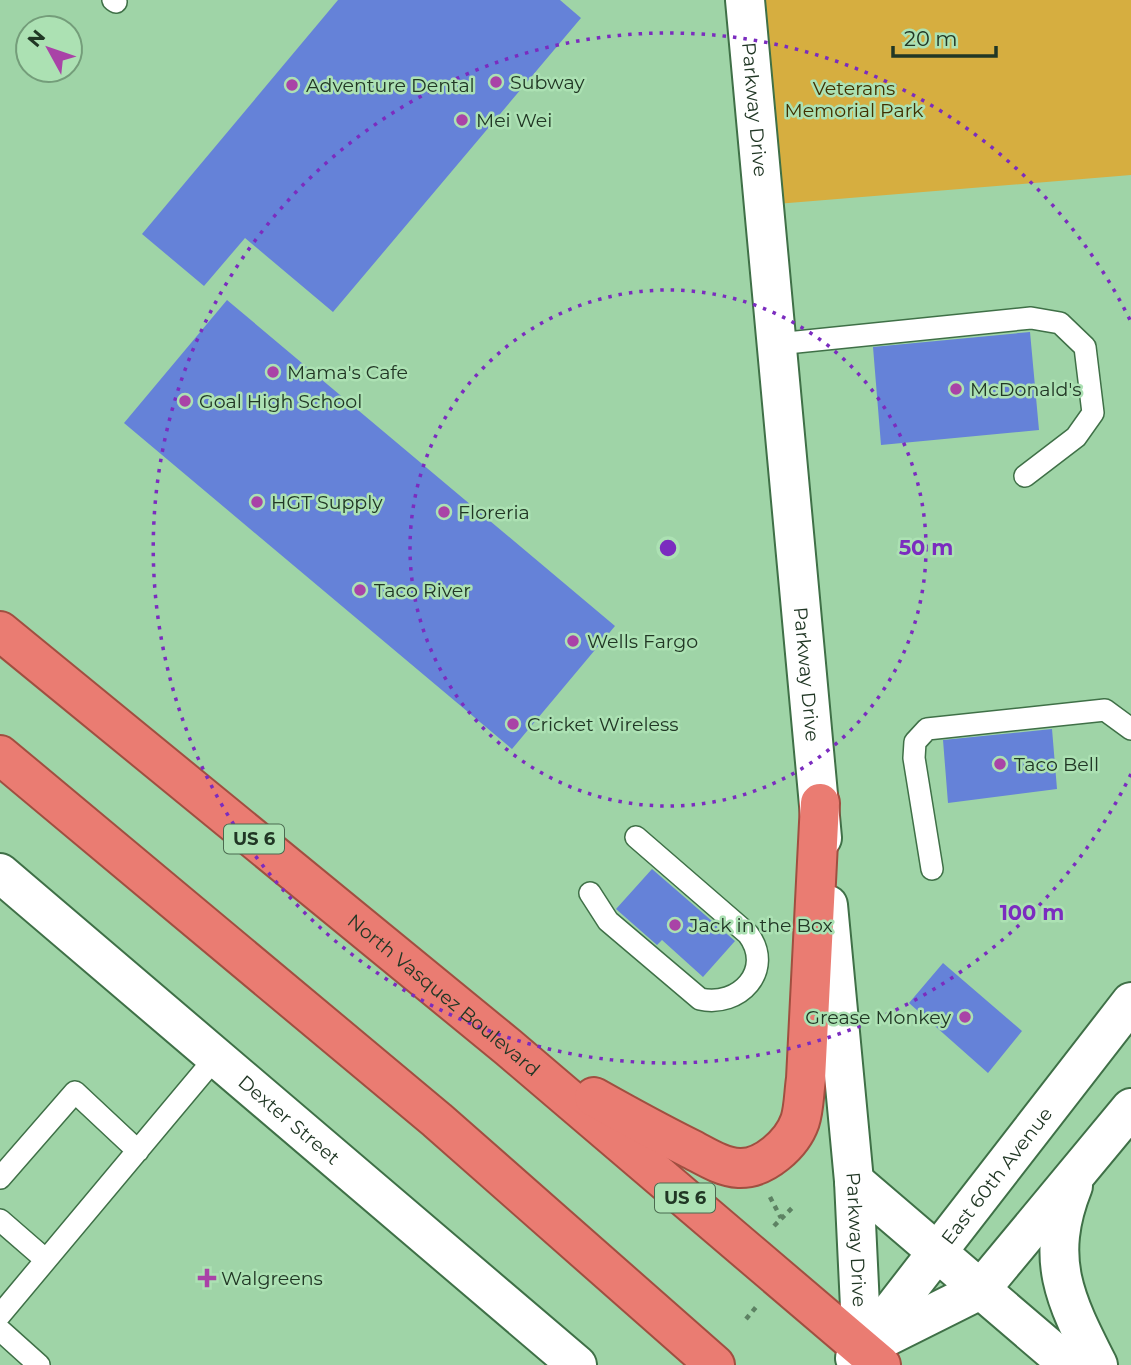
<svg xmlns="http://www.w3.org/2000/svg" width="1131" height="1365" font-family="Montserrat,sans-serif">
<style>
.green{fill:#d6ae40}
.building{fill:#6582d8}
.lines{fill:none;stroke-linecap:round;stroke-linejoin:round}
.service-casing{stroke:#3f7047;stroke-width:24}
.minor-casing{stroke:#3f7047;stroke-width:42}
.tertiary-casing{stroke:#3f7047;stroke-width:42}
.trunk-casing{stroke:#a04f40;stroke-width:42}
.path{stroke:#5d8263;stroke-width:4.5;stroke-dasharray:5 5;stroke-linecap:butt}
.service{stroke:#fff;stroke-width:21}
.minor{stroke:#fff;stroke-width:38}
.tertiary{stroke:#fff;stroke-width:38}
.trunk{stroke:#ea7c72;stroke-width:38}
.ring{fill:none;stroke:#7b2cbf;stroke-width:3.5;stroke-dasharray:3.5 7}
.poi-dot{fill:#a943a7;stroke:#ace1b3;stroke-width:2.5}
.labels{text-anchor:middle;stroke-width:5;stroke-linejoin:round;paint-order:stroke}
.shield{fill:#ace1b3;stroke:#4b6a50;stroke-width:2}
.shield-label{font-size:18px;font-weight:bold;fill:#213725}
.poi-label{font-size:19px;fill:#213725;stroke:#ace1b3;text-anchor:start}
.park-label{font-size:19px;fill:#413000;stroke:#ace1b3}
.street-label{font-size:19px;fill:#213725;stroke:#ace1b3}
.centre{fill:#7b2cbf;stroke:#ace1b3;stroke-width:3.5}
.ring-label{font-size:21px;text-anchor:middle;font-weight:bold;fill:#7b2cbf;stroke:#ace1b3;stroke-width:5;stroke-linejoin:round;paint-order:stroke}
</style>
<rect width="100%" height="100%" fill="#9fd4a7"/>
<!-- green -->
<path class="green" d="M745,0h386v175l-367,30z"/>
<!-- building -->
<path class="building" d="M338,0h222l21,18 -248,294 -88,-74 -41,48 -62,-52z
M227,300l388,326 -103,123 -388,-326z
M1030,332l9,98 -158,15 -8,-98z
M1052,729l5,60 -109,14 -5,-63z
M652,869l83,72 -32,36 -41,-37 -5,5 -41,-36z
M943,963l79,68 -34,42 -79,-70z"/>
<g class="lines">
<!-- service casing -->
<g class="service-casing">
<path id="service" d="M113,0l3,2
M777,344l254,-26 29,5 25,24 8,66 -17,24 -51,39
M932,869l-18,-111 1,-16 12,-13 178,-19 26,19
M590,893l18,28 92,78c39,9 75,-29 48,-65l-112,-97
M0,1178l75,-86 63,59
M0,1220l46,40
M0,1315l216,-258
M0,1330l39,35"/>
</g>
<!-- minor casing -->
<g class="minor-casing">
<g id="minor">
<path id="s1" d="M0,873l577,492"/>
</g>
</g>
<!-- tertiary casing -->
<g class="tertiary-casing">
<g id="tertiary">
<path id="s2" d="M745,0l77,838"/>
<path id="s3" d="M828,905l26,276 8,168"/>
<path d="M854,1181l215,184"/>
<path d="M1073,1186c-29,73 -8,114 25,179"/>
<path d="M870,1345l110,-55 151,-182"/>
<path id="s4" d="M855,1358l276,-356"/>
</g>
</g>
<!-- trunk casing -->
<g class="trunk-casing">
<g id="trunk">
<path id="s5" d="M0,631l508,416 373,318"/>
<path d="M0,755l437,365 278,245"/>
<path d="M594,1097c32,18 63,35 95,51 16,8 32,19 50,20 25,1 53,-24 61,-47 4,-12 4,-29 6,-42l14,-276"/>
</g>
</g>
<!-- path -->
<path class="path" d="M770,1197l11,21
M774,1226l19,-19
M746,1319l11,-13"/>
<!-- service -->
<use href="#service" class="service"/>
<!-- minor -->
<use href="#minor" class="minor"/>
<!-- tertiary -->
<use href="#tertiary" class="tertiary"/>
<!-- trunk -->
<use href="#trunk" class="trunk"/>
</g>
<!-- distance rings -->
<g class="ring">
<circle cx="668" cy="548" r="258"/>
<path d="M1131 774A515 515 0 1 1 1131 322"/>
</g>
<!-- markers -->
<g class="poi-dot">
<circle cx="496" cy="82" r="7"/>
<circle cx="292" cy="85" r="7"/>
<circle cx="462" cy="120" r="7"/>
<circle cx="273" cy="372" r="7"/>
<circle cx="956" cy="389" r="7"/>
<circle cx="185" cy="401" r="7"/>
<circle cx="257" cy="502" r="7"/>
<circle cx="444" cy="512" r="7"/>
<circle cx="360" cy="590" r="7"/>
<circle cx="573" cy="641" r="7"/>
<circle cx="513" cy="724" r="7"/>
<circle cx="1000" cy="764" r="7"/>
<circle cx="675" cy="925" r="7"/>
<circle cx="965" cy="1017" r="7"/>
<path d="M203.5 1267.5h7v7h7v7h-7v7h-7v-7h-7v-7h7z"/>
</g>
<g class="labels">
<!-- shield labels -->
<g class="shield">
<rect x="224" y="824.5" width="60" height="29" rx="5"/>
<rect x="655" y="1183.5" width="60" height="29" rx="5"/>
</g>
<g class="shield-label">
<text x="254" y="845">US 6</text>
<text x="685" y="1204">US 6</text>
</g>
<!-- poi labels -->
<g class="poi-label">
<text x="510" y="89">Subway</text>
<text x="306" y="92">Adventure Dental</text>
<text x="476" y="127">Mei Wei</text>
<text x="287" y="379">Mama's Cafe</text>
<text x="970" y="396">McDonald's</text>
<text x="199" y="408">Goal High School</text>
<text x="271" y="509">HGT Supply</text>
<text x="458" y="519">Floreria</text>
<text x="374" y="597">Taco River</text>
<text x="587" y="648">Wells Fargo</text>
<text x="527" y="731">Cricket Wireless</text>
<text x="1014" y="771">Taco Bell</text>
<text x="689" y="932">Jack in the Box</text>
<text x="951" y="1024" text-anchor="end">Grease Monkey</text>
<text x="221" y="1285">Walgreens</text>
</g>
<!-- park labels -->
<g class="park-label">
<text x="854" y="95">Veterans<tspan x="854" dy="22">Memorial Park</tspan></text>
</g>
<!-- street labels -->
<g class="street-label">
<text dy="7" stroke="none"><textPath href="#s2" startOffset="110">Parkway Drive</textPath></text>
<text dy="7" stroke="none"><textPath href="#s2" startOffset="677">Parkway Drive</textPath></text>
<text dy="7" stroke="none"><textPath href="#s5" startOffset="574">North Vasquez Boulevard</textPath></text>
<text dy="7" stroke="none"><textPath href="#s1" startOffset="380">Dexter Street</textPath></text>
<text dy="7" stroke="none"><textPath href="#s4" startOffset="231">East 60th Avenue</textPath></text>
<text dy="7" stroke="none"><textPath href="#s3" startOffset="336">Parkway Drive</textPath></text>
</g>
</g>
<circle cx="668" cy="548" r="10" class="centre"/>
<g class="ring-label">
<text x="926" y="555">50 m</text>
<text x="1032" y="920">100 m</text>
</g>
<!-- north arrow -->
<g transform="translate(49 49) rotate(310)"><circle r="33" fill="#ace1b3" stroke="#749d7a" stroke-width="2"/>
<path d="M0-5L12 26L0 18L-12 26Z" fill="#a943a7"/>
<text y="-10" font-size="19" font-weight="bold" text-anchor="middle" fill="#213725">N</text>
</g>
<!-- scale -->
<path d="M893 46v10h103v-10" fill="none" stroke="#213725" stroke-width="3.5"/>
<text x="904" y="46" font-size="21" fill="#213725" stroke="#ace1b3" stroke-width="5" paint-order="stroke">20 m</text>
</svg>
